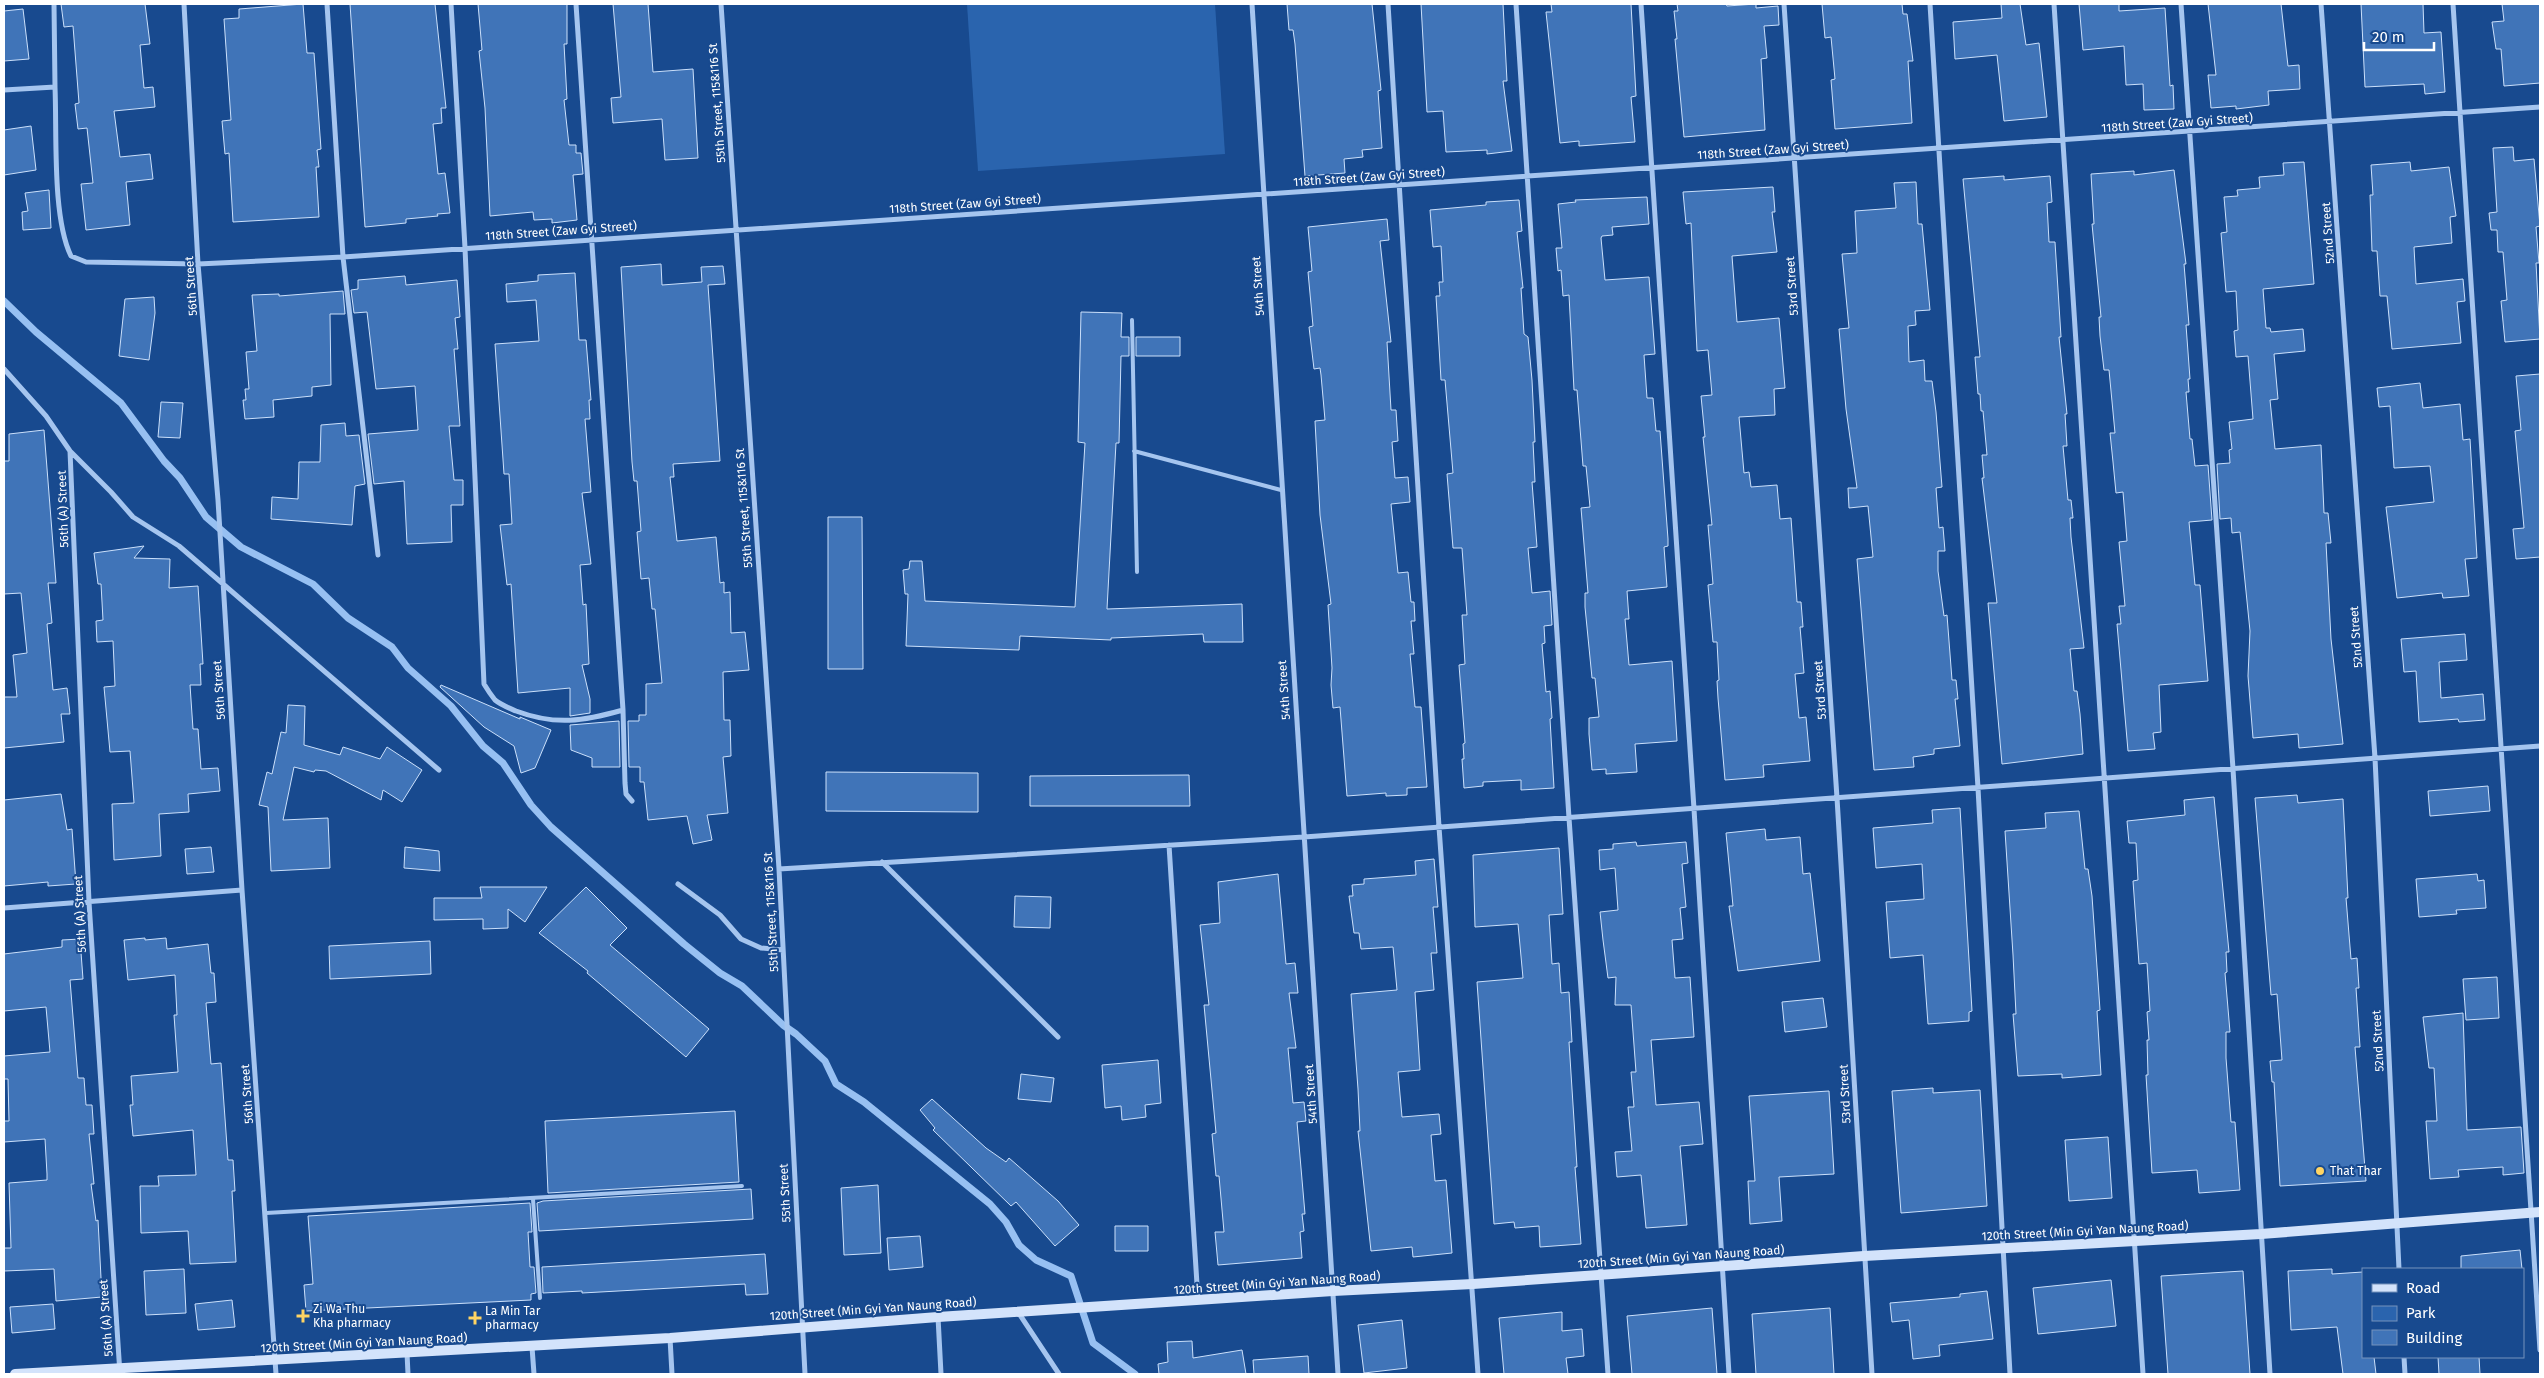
<svg xmlns="http://www.w3.org/2000/svg" width="2544" height="1378" font-family="'Fira Sans',sans-serif">
<style>
.green{fill:#2a64ae}
.lines{fill:none;stroke-linecap:round;stroke-linejoin:round}
.stream{stroke:#97c0f2;stroke-width:7}
.building{fill:#4074b8;stroke:#cbe0fb}
.lane{stroke:#a5c5ef;stroke-width:4}
.street{stroke:#a5c5ef;stroke-width:5}
.secondary{stroke:#d3e3fb;stroke-width:10}
.poi-dot{fill:#ffd463;stroke:#184a8f;stroke-width:2}
.labels{text-anchor:middle;stroke-width:4;stroke-linejoin:round;paint-order:stroke}
.street-label{font-size:12px;fill:#fff;stroke:#184a8f}
.poi-label{font-size:12px;fill:#fff;stroke:#184a8f;text-anchor:start}
</style>
<rect width="100%" height="100%" fill="#184a8f"/>
<!-- green -->
<path class="green" d="M967,4h248l10,150 -247,17z"/>
<g class="lines">
<!-- stream -->
<path class="stream" d="M4,301l32,31 85,71 43,58 16,17 26,39 35,30 72,37 35,34 44,29 16,21 43,38 32,40 20,17 28,42 20,22 133,117 36,29 22,13 41,39 13,9 29,27 11,23 28,18 126,102 16,18 13,23 17,15 35,16 22,67 42,31"/>
</g>
<!-- building -->
<path class="building" d="M61,4h84l5,40 -10,1 4,43 9,-1 2,20 -41,4 6,46 30,-3 3,25 -27,3 4,43 -44,5 -5,-46 12,-1 -6,-55 -9,1 -3,-25 4,-1 -6,-77 -9,1z
M303,4l4,49h7l7,96 -4,1 2,17h-3l3,50 -86,5 -4,-69 -4,1 -3,-33 9,-1 -7,-101 15,-1v-9z
M350,4h85l11,104h-5l1,15 -9,1 5,50 7,-1 5,40 -13,1 1,2 -32,3v4l-41,4z
M478,4h89v40h-3l3,55 -3,1 5,45h7v8h5l2,21 -10,1 4,45 -25,3v-4l-18,1 -1,-8 -43,4 -5,-108 -6,-57 3,-1z
M613,4h35l5,68 40,-3 5,89 -33,2 -3,-41 -49,4 -2,-25 10,-1z
M1287,4h85l9,86 -3,1 4,57 -20,2 1,7 -19,2 1,14 -40,3 -10,-132 -2,-14h-4z
M1421,4h82l4,77h-4l9,70 -25,3v-4l-41,2 -3,-41 -16,1z
M1551,4h80l5,92 -5,1 4,45 -56,4v-5l-19,2 -14,-131h6z
M1677,4h49l1,2 29,-2v4l22,-2 1,19 -15,1 3,32 -6,1 4,71 -81,7 -9,-98h2l-3,-28h4z
M1822,4h80l1,10h4l6,47h-5l4,62 -77,6 -4,-49 4,-1 -4,-42 -6,1z
M2001,4h19l6,41 13,-2 8,74 -43,4 -7,-66 -42,4 -2,-37 49,-4z
M2079,4h40v7l46,-3 5,78 3,-1 1,24 -30,1 -1,-26 -17,1 -2,-39 -41,4z
M2208,4h73l7,62 11,-1 1,24 -32,2 1,14 -33,4v-3l-25,2 -3,-33h8z
M2361,4h62l1,29 17,-1 4,60 -20,2 -1,-10 -59,3z
M2502,4h38v79l-36,3 -3,-37h-5l-4,-27 12,-1z
M23,9l6,50 -25,2v-50z
M31,126l5,44 -32,5v-45z
M2513,147l1,14 20,-2 6,67 -4,1 3,36h-3l4,76 -35,3 -4,-41 6,-1 -4,-48h-5l-1,-22h-6l-2,-17 8,-1 -4,-64z
M2304,162l10,122 -51,5 3,39h4l1,4 32,-3 2,22 -31,3 4,45 -8,1 5,49 46,-4 3,68h4l3,30h-5l5,96 12,105 -44,4 -1,-14 -45,4 -5,-62 2,-45 -10,-99 -8,1 -1,-15 -11,1 -3,-55 13,-1 -1,-13 3,-1 -3,-27 24,-3 -5,-63 -12,1 -2,-26 4,-1 -2,-39 -10,1 -5,-59 6,-1 -3,-35 14,-1 -1,-6 23,-2 -1,-11 25,-2 -1,-12z
M2410,162l1,9 38,-4 7,49 -6,1 2,26 -38,4 2,37 47,-5 2,22 -8,1 4,41 -69,6 -5,-53h-7l-3,-45h-5l-2,-56h3l-2,-30z
M2174,170l12,94h-2l5,61h-3l4,54h-2l1,13h-3l4,47h2l3,27 13,-1 4,55 -23,2 6,63h5l8,96 -49,4 2,47 -8,1 2,16 -27,2 -11,-127h4l-2,-18h6l-6,-64 8,-1 -4,-49 -7,1 -3,-31 -3,-29h5l-6,-63h-5l-4,-34 -1,-19h2l-9,-93h2l-3,-50 43,-3v4z
M2004,176v4l46,-4 2,26 -5,1 2,39h6l6,95h-2l8,77h-2l2,32h-4l5,54h3l2,18h-3l1,19 13,111 -14,1 4,42h3l3,23 3,40 -81,10 -14,-161h9l-15,-125h2l-2,-23h5l-4,-44h-2l-1,-17h-2l-3,-37h5l-17,-178z
M1916,182l2,42h4l8,86 -15,1 1,14 -8,1 1,36 15,-2 1,21h7l4,31 6,75 -6,1 3,40 4,-1 2,24h-7v20l6,45 3,-1 5,65h4l2,19h-3l5,47 -26,3v5l-21,3 1,10 -40,3 -17,-211 16,-2 -5,-51 -19,2 -1,-20h9l-11,-79 -7,-80 10,-1 -7,-74 15,-1 -2,-42 41,-3 -2,-25z
M1773,187l2,25h-3l5,40 -45,4 5,66 42,-4 6,70 -11,1 1,26 -36,2 5,56 5,-1 2,15 26,-2 3,34 11,-1 6,84h4l2,25h-3l4,46 -9,1 4,44 7,-1 4,44 -47,4 1,12 -39,3 -7,-82 -1,-17 2,-1 -2,-38h-4l-5,-57 5,-1 -5,-59h4l-9,-88h2l-4,-41 11,-1 -4,-45 -11,1 -6,-128 -5,1 -3,-32z
M49,190l2,38 -28,2 -1,-18 6,-1 -3,-18z
M1647,197l2,27 -37,3 1,8 -11,1 -1,2 4,42 44,-3 6,77 -11,1 3,43h6l3,33h4l8,108v7l-4,1 3,40 -40,4 2,28h-4l4,46 43,-4 5,80 -42,3 2,28 -31,2v-5l-14,1 -3,-36v-16l10,-1 -4,-39h-3l-7,-71v-14h3l-7,-85 9,-1 -4,-41h-3l-6,-76h-3l-5,-95 -6,1 -2,-26 -3,1 -2,-23h6l-4,-44 18,-2 -1,-2z
M1519,200l3,31 -5,1 6,56h-2l3,46 4,3 4,43 3,62h-2l2,40h-3l5,65 -9,1 4,45 18,-2 2,34 -8,1 1,17 -3,1 4,48 4,-1 2,27 -2,1 4,69 -33,2v-10l-38,2v4l-19,2 -2,-29h2l-1,-15 2,-1 -6,-78 6,-1 -3,-49h5l-5,-67h-9l-6,-74 6,-1 -8,-93h-4l-5,-84h4l-1,-14h4l-2,-36 -8,1 -3,-37 56,-5v-3z
M1387,219l2,21 -9,1 11,101h-4l4,68h5l2,31 -6,1 3,36 13,-1 2,25 -19,2 7,69 10,-1 3,30h3l1,19h-4l3,33h-4l5,53h6l6,80 -20,1v7l-21,1v-3l-39,3 -7,-89 -7,1 -2,-23 1,-17 -4,-63 3,-1 -11,-89 -5,-94 10,-1 -4,-45 -1,-7 -6,1 -3,-25 -2,-17 4,-1 -5,-54 4,-1 -4,-44z
M661,264l1,21 40,-3 -1,-15 22,-1 2,18 -17,1 12,176 -47,3 1,13h-4l7,64 39,-4 4,46 4,-1v11l6,-1 1,41 14,-1 4,38 -26,2 1,48h6l1,36 -8,1 5,56 -21,2 5,25 -19,4 -6,-28 -39,4 -4,-38h-4v-15h-11l-1,-46h11v-6h7v-31l16,-1 -7,-74h-3l-3,-31 -8,1 -4,-47 4,-1 -4,-50h-3l-2,-19 -11,-195z
M575,273l4,67h7l5,60h-2l1,19h-5l6,73 -9,1 9,71 -11,1 3,40 3,-1 3,60 -7,1 8,34v14l-20,3v-28l-52,5 -7,-109 -4,1 -7,-60 12,-1 -3,-50h-5l-9,-130 44,-3 -3,-41 -29,2 -1,-18 32,-3v-6z
M405,276l1,9 51,-5 3,37 -5,1 3,31h-4l6,77h-11l5,54h9v25h-12l1,37 -45,2 -3,-63 -30,3 -6,-50 50,-4 -3,-44 -39,3 -9,-77 -13,1 -3,-23 7,-1v-9z
M343,291l2,23h-15l1,71 -19,2v9l-39,4 1,17 -29,2 -2,-19h3l-1,-11h4l-3,-37 11,-1 -5,-56 27,-1v2z
M154,297l1,16 -6,47 -30,-4 6,-57z
M1081,312l41,1 -1,24h8v19h-8l-2,87h-3l-9,166 135,-5 1,38h-39l-1,-8 -92,4v2l-91,-4 -1,14 -113,-4 2,-52h-3l-2,-24 6,-1 1,-8h12l3,40 150,6 10,-164 -7,-1z
M1136,337h44v19h-44z
M2540,374v183l-24,2 -3,-30 11,-1 -9,-97 6,-1 -5,-54z
M2420,383l3,25 37,-4 3,36 7,-1 7,119 -12,1 4,37 -26,2 -1,-5 -45,5 -11,-91 48,-5 -4,-36 -36,2 -4,-62 -11,1 -2,-19z
M161,402l22,1 -3,35 -22,-1z
M345,423l1,13 13,-1 6,49 -10,2 -3,39 -81,-6 1,-22 26,2 1,-37h21l1,-37z
M44,430l12,153h-8l4,40 -5,1 6,66 14,-2 3,26h-9l3,28 -60,6v-51h13l-4,-42 14,-2 -6,-60 -17,1v-133h5v-27z
M828,517h34l1,152h-35z
M144,546l-10,12 36,1 -1,29 29,-2 5,78h-3l1,21h-11l3,44h5l3,40 17,-1 2,23 -32,3 1,18 -30,2 2,42 -47,4 -2,-56 22,-1 -4,-52 -20,1 -6,-65 11,-1 -2,-45 -16,1 -1,-21 7,-1 -2,-36h-3l-4,-31z
M2465,634l2,26 -28,2 2,36 42,-4 2,26 -26,2 -1,-3 -39,3 -3,-51 -12,1 -3,-33z
M441,685l79,34v-2l31,13 -16,38 -14,5 -7,-27 -30,-19 -44,-40z
M288,705l17,1 -1,39 36,10 3,-8 37,12 7,-12 35,23 -20,32 -19,-12 -2,10 -55,-29 -11,-1 -1,2 -20,-5 -11,53 45,-2 2,50 -59,3 -3,-64 -9,-2 8,-33 5,2 9,-42 5,1z
M619,721l1,46h-28v-9l-21,-8 -1,-25z
M826,772l152,1v39l-152,-1z
M1189,775l1,31h-160v-30z
M2488,786l2,25 -60,5 -2,-25z
M61,794l6,36 5,-1 4,55 -28,2v-4l-44,4v-86z
M2297,795l1,8 45,-4 5,99h-2l5,61 6,-1 2,30h-3l4,59h-5l11,134 -86,5 -6,-104h-2l-2,-21 12,-1 -5,-66 -6,1 -16,-197z
M2214,797l15,155h-3l1,20 -2,1 5,59h-4v26l5,64h4l5,68 -41,3 -2,-23 -45,3 -6,-98h2l-1,-35h2l-2,-28 3,-1 -3,-48 -8,1 -6,-83 5,-1 -2,-37h-7l-2,-22 58,-6 -1,-15z
M1960,808l12,203 -3,1v9l-41,3 -5,-69 -33,3 -4,-56 38,-3 -2,-35 -46,4 -3,-40 60,-5 -1,-13z
M2079,811l6,58h3l4,27 8,114 -3,1 4,64 -39,3v-4l-44,2 -5,-62h3l-3,-59 -8,-124 41,-3 -1,-15z
M1765,829l1,11 34,-3 3,37 7,-1 10,88 -82,10 -9,-65h4l-7,-73z
M1636,842l1,4 49,-4 2,21 -6,1 4,43 -6,1 3,31 -11,1 3,38 15,-1 4,60 -43,3 5,65 43,-3 4,42 -23,2 7,79 -41,3 -5,-53 -24,2 -2,-25 17,-1 -4,-44h6l-3,-35h5l-5,-67h-16l1,-28 -8,1 -5,-38 -3,-28 18,-2 -3,-42 -15,2 -1,-20 14,-1v-5z
M211,847l3,25 -27,2 -2,-25z
M405,847l34,4 1,20 -36,-3z
M1559,848l4,66 -14,1 3,49 7,-1 2,30 8,-1 3,50h-3l8,125h-2l6,77 -41,3 -1,-21 -24,2 -1,-6 -20,2 -17,-242 46,-4 -5,-54 -43,3 -2,-72z
M1434,859l4,48h-5l4,46h-6l3,37 -19,2 5,78 -22,2 4,45 37,-3 2,20 -10,1 4,46 11,-1 6,73 -39,4 -1,-10 -41,4 -13,-120h2l-2,-42 -7,-95 46,-4 -4,-43 -32,2 -2,-16h-5l-5,-37h4l-1,-11 12,-1v-5l52,-4 -1,-14z
M1278,874l8,90 9,-1 3,30h-9l7,55h-8l5,55 11,-1 2,19 -9,1 8,92h-3l2,17 -4,1 2,26 -84,7 -3,-33h9l-5,-56h-3l-4,-42 4,-1 -12,-128h5l-9,-80 20,-2 -2,-41z
M2477,874l1,7 6,-1 2,28 -30,2 1,4 -38,3 -3,-38z
M480,887h67l-22,35 -17,-13v19l-25,1v-10l-49,1v-22h48z
M586,887l41,41 -17,17 99,84 -23,28 -99,-84 1,-2 -49,-38z
M1015,896l36,1 -1,31 -36,-1z
M145,938v2l21,-2 1,11 41,-5 3,29h3l2,29 -10,1 5,61 10,-1 7,97h5l2,31h-3l4,71 -46,2 -2,-33 -47,2 -1,-47h19l-1,-10 38,-1 -3,-45 -60,6 -3,-31h3l-2,-29 47,-4 -4,-57h3l-2,-40 -47,5 -4,-40z
M80,939l3,40 -13,1 8,98h6l2,27h6l2,29h-5l5,50h-3l5,37 2,-1 4,77 -46,4 -2,-32 -50,2v-23h7l-2,-65 38,-3v-6l-2,-35 -41,3v-21h5l-1,-42h-4v-23l46,-4 -4,-45 -42,4v-57l58,-7v-7z
M430,941l1,33 -101,5 -1,-33z
M2497,977l2,41 -33,2 -3,-41z
M1823,998l4,29 -42,5 -3,-30z
M2463,1013l4,117 54,-3 3,46 -21,2v-8l-45,3 1,7 -29,2 -4,-58h11l-3,-53h-5l-6,-51z
M1158,1060l3,43 -16,2 1,12 -24,3 -1,-14 -16,2 -3,-43z
M1021,1074l33,4 -3,24 -33,-3z
M1933,1088v5l47,-3 7,116 -86,7 -9,-122z
M1829,1091l5,83 -55,3 3,44 -32,3 -2,-43h7l-6,-85z
M932,1099l54,49 20,14 3,-4 49,43 21,24 -24,21 -39,-44 -5,4 -78,-76 2,-2 -15,-18z
M735,1111l4,71 -191,11 -3,-72z
M2108,1137l4,61 -43,3 -4,-61z
M878,1185l3,68 -37,2 -3,-67z
M751,1189l2,30 -214,12 -2,-28 6,-2z
M530,1203l2,29h-4l2,35h4l2,26 -5,1v6l-225,11 -2,-26 9,-1 -5,-68z
M1115,1226h33v25h-33z
M920,1236l3,31 -34,3 -2,-32z
M2520,1250l2,19h-61v-13z
M765,1254l3,40 -22,1 -1,-11 -163,9v-2l-39,2 -1,-26z
M184,1269l2,44 -40,2 -2,-44z
M2332,1269v5l31,-2v85h11l2,17h-33l-6,-47 -46,3 -3,-59z
M2243,1271l7,103h-82l-7,-98z
M2111,1280l5,46 -78,8 -5,-46z
M1987,1291l6,48 -54,6 1,11 -27,3 -4,-39 -17,2 -2,-19 70,-6v-3z
M232,1300l3,27 -37,3 -3,-26z
M53,1304l2,25 -43,4 -2,-26z
M1712,1308l5,66h-85l-5,-58z
M1830,1308l4,66h-78l-4,-60z
M1562,1312v19l20,-2 2,27 -18,2 2,16h-64l-5,-56z
M1402,1320l5,48 -43,5 -6,-48z
M1192,1341l1,17 49,-8 4,24h-87l-1,-10 10,-2 -1,-20z
M1308,1356l1,18h-55l-1,-14z
M2438,1357h41l1,17h-41z"/>
<g class="lines">
<!-- lane -->
<path class="lane" d="M1132,320l5,252
M1134,451l147,39
M533,1199l7,99
M266,1213l476,-27"/>
<!-- street -->
<path class="street" d="M54,4l1,83
M184,4l14,260 20,236 24,390 34,484
M327,4l16,253 35,298
M451,4l14,244 19,436c3,5 7,11 11,16 6,5 14,8 21,11 40,15 68,10 107,-1
M576,4l47,706 2,73 1,11 6,7
M721,4l58,865 26,505
M1252,4l86,1370
M1388,4l51,823 39,547
M1516,4l53,814 39,556
M1641,4l53,805 35,565
M1784,4l53,794 35,576
M1930,4l48,784 32,586
M2054,4l89,1370
M2181,4l52,765 37,605
M2321,4l54,754 24,511
M2453,4l87,1346
M4,90l51,-3c2,47 -3,130 16,169l15,6 112,2 145,-7 2197,-150
M4,369l42,47 24,35 41,41 22,25 46,29 260,224
M70,451l19,451 31,472
M1169,845l29,455
M882,862l176,175
M779,869l525,-32 1236,-91
M678,884l42,31 21,24 20,9 22,2
M4,908l238,-18
M1018,1312l41,62
M938,1317l3,57
M670,1338l2,36
M532,1347l2,27
M407,1353l1,21
M2404,1357l1,17"/>
<!-- secondary -->
<path class="secondary" d="M15,1374l655,-36 268,-21 395,-26 140,-7 391,-28 397,-22 279,-22"/>
</g>
<!-- markers -->
<g class="poi-dot">
<circle cx="2320" cy="1171" r="5"/>
<path d="M300.5 1308.5h5v5h5v5h-5v5h-5v-5h-5v-5h5z"/>
<path d="M472.5 1310.5h5v5h5v5h-5v5h-5v-5h-5v-5h5z"/>
</g>
<g class="labels">
<!-- street labels -->
<g class="street-label">
<text transform="translate(717 103) rotate(-94)" y="4">55th Street, 115&amp;116 St</text>
<text transform="translate(2177 123) rotate(-4)" y="4">118th Street (Zaw Gyi Street)</text>
<text transform="translate(1773 150) rotate(-4)" y="4">118th Street (Zaw Gyi Street)</text>
<text transform="translate(1369 177) rotate(-4)" y="4">118th Street (Zaw Gyi Street)</text>
<text transform="translate(965 204) rotate(-4)" y="4">118th Street (Zaw Gyi Street)</text>
<text transform="translate(561 231) rotate(-4)" y="4">118th Street (Zaw Gyi Street)</text>
<text transform="translate(2328 233) rotate(-94)" y="4">52nd Street</text>
<text transform="translate(191 286) rotate(-94)" y="4">56th Street</text>
<text transform="translate(1258 286) rotate(-94)" y="4">54th Street</text>
<text transform="translate(1792 286) rotate(-94)" y="4">53rd Street</text>
<text transform="translate(744 508) rotate(-94)" y="4">55th Street, 115&amp;116 St</text>
<text transform="translate(63 509) rotate(-92)" y="4">56th (A) Street</text>
<text transform="translate(2356 637) rotate(-94)" y="4">52nd Street</text>
<text transform="translate(219 690) rotate(-94)" y="4">56th Street</text>
<text transform="translate(1284 690) rotate(-94)" y="4">54th Street</text>
<text transform="translate(1820 690) rotate(-94)" y="4">53rd Street</text>
<text transform="translate(771 912) rotate(-93)" y="4">55th Street, 115&amp;116 St</text>
<text transform="translate(80 914) rotate(-93)" y="4">56th (A) Street</text>
<text transform="translate(2378 1041) rotate(-93)" y="4">52nd Street</text>
<text transform="translate(247 1094) rotate(-94)" y="4">56th Street</text>
<text transform="translate(1311 1094) rotate(-94)" y="4">54th Street</text>
<text transform="translate(1845 1094) rotate(-93)" y="4">53rd Street</text>
<text transform="translate(785 1193) rotate(-93)" y="4">55th Street</text>
<text transform="translate(2085 1231) rotate(-3)" y="4">120th Street (Min Gyi Yan Naung Road)</text>
<text transform="translate(1681 1257) rotate(-4)" y="4">120th Street (Min Gyi Yan Naung Road)</text>
<text transform="translate(1277 1283) rotate(-4)" y="4">120th Street (Min Gyi Yan Naung Road)</text>
<text transform="translate(873 1309) rotate(-4)" y="4">120th Street (Min Gyi Yan Naung Road)</text>
<text transform="translate(106 1318) rotate(-94)" y="4">56th (A) Street</text>
<text transform="translate(364 1343) rotate(-3)" y="4">120th Street (Min Gyi Yan Naung Road)</text>
</g>
<!-- poi labels -->
<g class="poi-label">
<text x="2330" y="1175">That Thar</text>
<text x="313" y="1313">Zi Wa Thu<tspan x="313" dy="14">Kha pharmacy</tspan></text>
<text x="485" y="1315">La Min Tar<tspan x="485" dy="14">pharmacy</tspan></text>
</g>
</g>
<!-- border -->
<rect width="2544" height="1378" fill="none" stroke="#ffffff" stroke-width="10"/>
<!-- legend -->
<rect x="2362" y="1268" width="162" height="90" fill="#184a8f" stroke="#7492bc"/>
<rect x="2372" y="1284" width="25" height="8" fill="#d3e3fb" stroke="#7492bc"/>
<text x="2406" y="1293" font-size="15" fill="#ffffff">Road</text>
<rect x="2372" y="1306" width="25" height="15" fill="#2a64ae" stroke="#7492bc"/>
<text x="2406" y="1318" font-size="15" fill="#ffffff">Park</text>
<rect x="2372" y="1330" width="25" height="15" fill="#4074b8" stroke="#7492bc"/>
<text x="2406" y="1343" font-size="15" fill="#ffffff">Building</text>
<!-- scale -->
<path d="M2364 42v8h70v-8" fill="none" stroke="#ffffff" stroke-width="2.5"/>
<text x="2372" y="42" font-size="15" fill="#ffffff" stroke="#184a8f" stroke-width="4" paint-order="stroke">20 m</text>
</svg>
